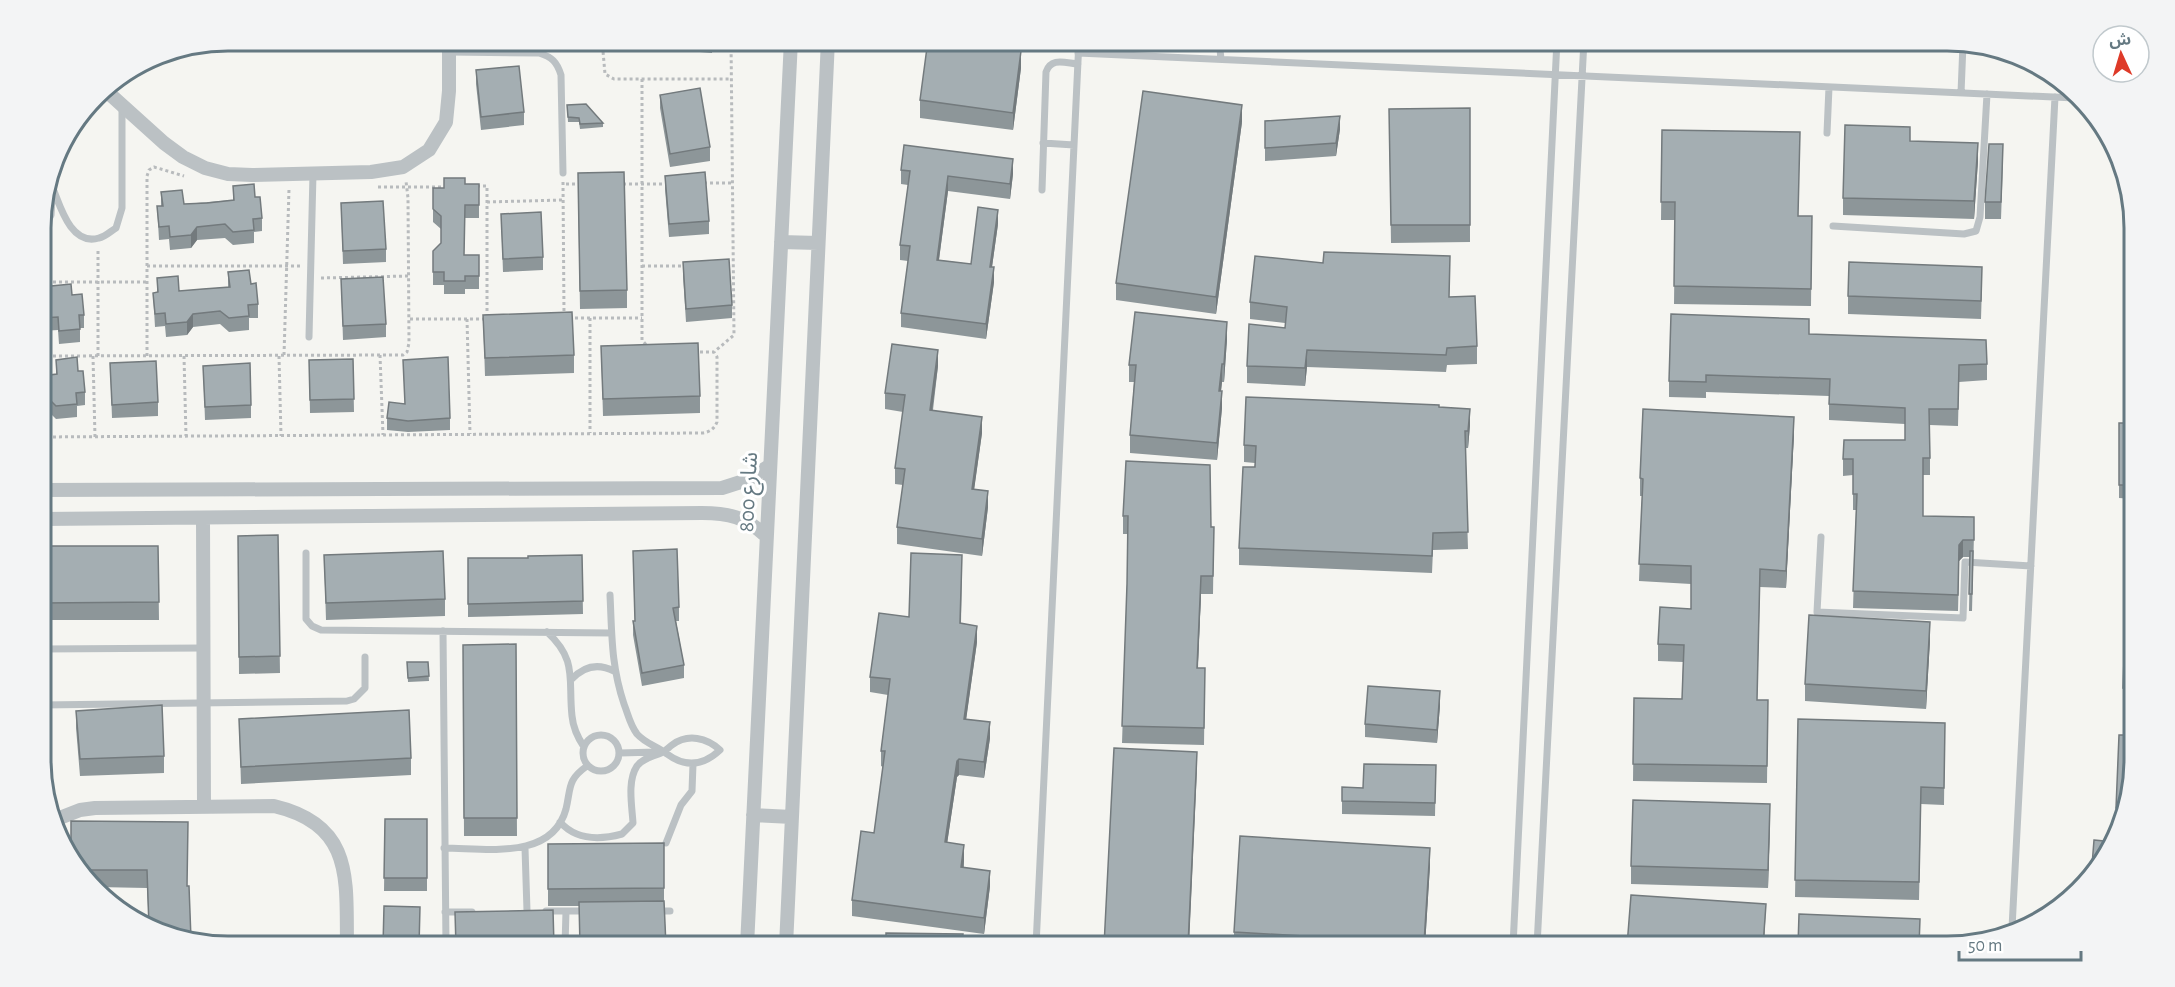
<svg xmlns="http://www.w3.org/2000/svg" width="2175" height="987" font-family="'Alegreya Sans','Noto Sans Arabic',sans-serif">
<style>
.lines{fill:none;stroke-linecap:round;stroke-linejoin:round}
.path{stroke:#b8bbbd;stroke-width:3;stroke-dasharray:3 3;stroke-linecap:butt}
.service{stroke:#bbc1c4;stroke-width:7}
.minor{stroke:#bbc1c4;stroke-width:14}
.wall{fill:#8d9699}
.shaded-wall{fill:#737a7d}
.building{fill:#a4aeb2;stroke:#737a7d;stroke-width:1.5}
.labels{text-anchor:middle;stroke-width:6;stroke-linejoin:round;paint-order:stroke}
.street-label{font-size:22px;fill:#657982;stroke:#fff}
.rim{fill:none;stroke:#657982;stroke-width:3}
</style>
<rect width="100%" height="100%" fill="#f5f5f1"/>
<g class="lines">
<!-- path -->
<path class="path" d="M602,40l3,34 9,5h117
M642,79v261l6,7
M563,182l1,132
M704,183h28
M566,184h15
M623,184h45
M477,186h10v131
M378,187h69
M487,202l76,-2
M147,266h154
M642,266h44
M321,278l88,-2
M41,282h106
M569,318h73
M590,318v115
M410,319h75
M467,319l3,115
M694,352h20l20,-17 -3,-295
M284,355l5,-166
M380,355l3,80
M41,356l362,-1 4,-3 2,-9 -1,-145 -2,-17
M93,356l2,81
M98,356v-107
M147,356v-180l2,-6 5,-3 30,9
M184,356l2,80
M279,356l2,80
M41,437l661,-4c8,-1 12,-4 15,-11v-65l-3,-5"/>
<!-- service -->
<path class="service" d="M1219,40l2,19
M449,52l90,1c13,4 18,9 22,22l2,98
M1078,53l997,45
M1961,93l2,-49
M1827,133l2,-46
M1043,143l31,2
M1042,190l4,-118c5,-15 19,-9 32,-8
M54,191c7,18 18,55 45,47 6,-1 12,-7 17,-10l6,-20v-103
M1833,226l131,8 12,-3 4,-14 7,-123
M41,234l10,-19 3,-47
M309,337l4,-163
M1821,537l-4,75 146,6 2,-56 66,4
M306,553v66l6,7 9,4 290,3
M443,631l3,315
M547,632c31,28 21,48 25,84 1,11 6,22 12,31
M42,649l161,-1
M572,679c12,-13 26,-16 42,-8
M42,705l305,-4 7,-2 11,-11v-31
M583 753a18 18 0 1 1 36 0a18 18 0 1 1-36 0Z
M620,753l36,-1
M560,822c16,18 40,18 62,12l11,-11c-1,-17 -6,-42 4,-57 6,-8 15,-9 24,-13 5,-2 7,-5 11,-8 16,-12 35,-7 48,5 -16,15 -34,18 -53,4 -10,-8 -21,-10 -30,-20 -7,-9 -9,-20 -13,-30 -13,-39 -12,-69 -14,-109
M666,843l15,-38 11,-14 1,-27
M444,848c41,0 108,13 122,-39 5,-21 1,-29 21,-43
M525,848l2,63
M546,911h40
M657,911h13
M445,912h27
M2012,928l43,-831
M565,946l1,-35
M883,946l3,-2 9,-1
M1036,946l43,-906
M1513,946l44,-906
M1537,946l47,-906"/>
<!-- minor -->
<path class="minor" d="M103,88l61,55 19,14 22,11 23,6 24,1 119,-3 32,-5 26,-17 17,-28 3,-31v-51
M781,242l37,1
M42,490l680,-2 25,-8 22,-14
M203,518l1,289
M42,519l660,-6c26,0 44,4 64,23
M753,815l39,2
M57,819l23,-9 15,-2 179,-2c80,19 72,73 73,140
M747,946l44,-906
M786,946l42,-906"/>
</g>
<!-- wall -->
<path class="wall" d="M617,40h29l-10,2v5l-19,-1z
M649,40h64l-1,13 -62,-5z
M1021,68l-8,62 -93,-12v-18z
M476,70l48,42v13l-43,5 -5,-46z
M660,95l50,52v14l-40,6 -10,-59z
M567,105l36,18v4l-23,2 -1,-7h-11z
M1470,108v134l-79,1 -2,-134z
M1265,121l75,8 -4,27 -71,5z
M1242,122l-26,192 -100,-14v-17z
M1662,130l136,86h14l-1,90 -137,-2 1,-84h-14z
M1910,142l68,19 -4,58 -131,-4v-17z
M2003,162l-2,57h-16v-17z
M901,170l112,4 -3,25 -62,-8 -9,69 32,4 27,-40 -6,43 2,15 -8,57 -85,-12v-14l7,-52 -8,-1v-15l8,-60 -7,-1z
M665,176l44,45v13l-40,3 -4,-48z
M465,184h14v34h-14l-1,37h15v34h-14v5h-21v-9h-11v-34l8,-7v-15l-8,-7v-34h11z
M233,186l22,11 7,21v13l-8,1v11l-21,2 -8,-7 -28,2 -6,8 -21,2 -1,-11 -10,1 -2,-34h4v-14l23,12 49,-4z
M578,190l49,100v18l-47,1z
M341,203l45,46v13l-43,2z
M501,214l42,43v13l-40,2z
M683,262l49,43v13l-46,4 -3,-46z
M1323,263l127,10 -1,24 28,49v18l-30,1 -1,7 -139,-5 -2,19 -58,-3v-17l38,-38v-5l-35,-4v-17z
M228,272l23,12 7,20v14h-9v12l-20,2 -9,-8 -27,3 -6,8 -21,2 -1,-11 -10,1 -2,-34 4,-1v-14l22,13 49,-4z
M341,279l45,45v13l-43,3z
M1982,285l-1,34 -133,-5v-18z
M41,294l31,1 12,20v13h-4v14l-21,2 -1,-14 -17,1z
M483,315l91,40v18l-89,3z
M1809,334l178,30v16l-28,2 -1,44 -28,-1v50h-7v41l51,18 -2,77h-3l1,-54h-7l-4,4 -1,50 -105,-3 3,-98h-3v-35l-10,1v-17l62,-19v-16l-76,-4v-24l-123,-4v6l-37,-1v-16z
M1227,339l-3,43h-2l-1,9 1,17 -5,52 -87,-7v-18l4,-53h-5v-17z
M601,346l99,50v17l-97,3z
M353,359l1,53 -44,1 -1,-53z
M56,360l22,11 7,21v13l-8,1v11l-21,2 -8,-8 -7,1v-36l15,-2z
M403,360l47,58v12l-42,2 -21,-2v-12l18,-14z
M110,363l48,39v14l-46,2z
M203,366l48,39v13l-46,2z
M938,366l-5,44 49,23 -8,56 14,18 -6,49 -85,-12v-17l6,-42 -8,-1v-16l8,-56 -18,-3v-16z
M1439,407l31,18 -2,23h-3l3,101 -35,1 -1,23 -193,-8v-17l16,-85 -11,-1v-17z
M2119,423h15v76l-15,-1z
M1794,434l-8,154 -26,-1 -3,113h11l-1,83 -134,-2 1,-83 48,1 1,-37 -25,-1v-17l33,-35v-25l-52,-3 3,-85h-2v-18z
M1123,516l91,11 -1,67h-12l-3,74h7l-1,77 -82,-2 5,-159 1,-50h-5z
M278,535l2,138 -41,1 -1,-138z
M2134,542v164h-11v-18z
M42,546h116l1,74h-117z
M324,555l121,44v17l-119,4z
M582,555l1,59 -115,3v-59h60z
M633,564l46,43v14h-3l8,44v13l-42,8 -9,-51v-14h2z
M962,571l-1,52 16,19 -11,77 24,19 -6,40 -25,-3 -2,2 -10,66 17,18v6l26,19 -6,48 -132,-18v-16l22,-67 9,-66 -2,-1v-15l7,-56 -18,-3v-15l39,-60z
M1930,640l-4,69 -121,-8v-17z
M516,644l1,192h-53l-1,-191z
M407,662h21l1,19 -21,1z
M1440,705l-3,38 -72,-6v-13z
M76,711l88,45v17l-84,3 -4,-48z
M239,719l172,39v17l-170,9z
M1798,719l147,4 -1,82 -23,-1 -2,96 -124,-3z
M2134,759l-13,66h-5v-17z
M1436,765l-1,51 -93,-2v-27l21,1z
M385,819h42v72h-43z
M71,821l116,65 -31,46 -7,-5 -2,-39 -50,-1 -18,-14 -8,-20z
M1770,822l-2,66 -137,-4v-18z
M664,843v58l2,45h-86l-1,-40h-31v-62z
M1430,865l-5,81h-191v-14z"/>
<!-- shaded-wall -->
<path class="shaded-wall" d="M1021,51v17l-8,62v-17z
M1242,105v17l-26,192v-17z
M1340,116v13l-4,27v-13z
M1978,143v18l-4,58v-18z
M1013,159v15l-3,25v-15z
M948,176v15l-11,83v-14z
M998,210v14l-8,57v-14z
M197,227v13l-6,8v-13z
M994,267v15l-8,57v-15z
M193,314v13l-6,8v-13z
M1227,322v17l-3,43v-18z
M938,350v16l-8,60v-16z
M1307,350v17l-2,19v-18z
M1222,364v18l-3,26v-17z
M1222,391v17l-5,52v-17z
M1470,409v16l-2,23v-17z
M982,417v16l-10,72v-16z
M1794,417v17l-8,154v-17z
M988,491v16l-6,49v-17z
M1963,540v17l-4,4 -1,50 1,-66z
M1201,576v18l-4,91v-17z
M1930,622v18l-4,69v-18z
M977,626v16l-13,93v-16z
M1440,691v14l-3,38v-13z
M990,722v16l-6,40v-16z
M1197,752v17l-8,177h-1z
M959,759v16l-2,2 -12,81v-16l12,-81z
M1770,804v18l-2,66v-18z
M964,845v16l-3,21v-15z
M1430,848v17l-5,81h-1z
M990,871v15l-6,48v-16z
M1766,904l-2,42h-1z"/>
<!-- building -->
<path class="building" d="M928,40h16l77,11 -8,62 -93,-13z
M519,66l5,46 -43,5 -5,-47z
M700,88l10,59 -40,7 -10,-59z
M1143,91l99,14 -26,192 -100,-14z
M586,104l17,19 -23,1 -1,-6 -11,-1 -1,-12z
M1470,108v117h-79l-2,-116z
M1340,116l-4,27 -71,5v-27z
M1845,125l65,2v14l68,2 -4,58 -131,-3z
M1662,130l138,2 -2,84h14l-1,73 -137,-3 1,-84h-14z
M1989,144h14l-2,58h-16z
M904,145l109,14 -3,25 -62,-8 -11,84 34,4 7,-57 20,3 -8,57h4l-8,57 -85,-11 9,-67 -10,-1 10,-74 -9,-1z
M624,172l3,118 -47,1 -2,-118z
M705,172l4,49 -40,3 -4,-48z
M444,178h21v6h14v21h-14l-1,50h15v21h-14v5h-21v-9h-11v-21l8,-8v-27l-8,-7v-21h11z
M254,184l1,13h5l2,21 -9,1 1,11 -21,2 -8,-8 -28,3 -6,8 -21,2 -1,-11 -10,1 -2,-21h6l-2,-14 21,-2 2,14 23,-1 27,-3 -1,-14z
M383,201l3,48 -43,2 -2,-48z
M541,212l2,45 -40,2 -2,-45z
M1324,252l126,4 -1,41 26,-1 2,50 -30,2 -1,7 -139,-5 -2,18 -58,-2 2,-42 36,4 2,-21 -37,-5 5,-46 68,7z
M729,259l3,46 -46,4 -3,-47z
M1849,262l133,5 -1,34 -133,-5z
M249,270l2,14 5,-1 2,21 -10,1 1,11 -20,2 -9,-7 -27,3 -6,8 -21,2 -1,-11 -10,1 -2,-21 5,-1 -1,-14 21,-2 1,15 24,-2 27,-2 -2,-15z
M383,277l3,47 -43,2 -2,-47z
M71,284l1,11 10,-1 2,21h-5l1,14 -21,2 -1,-14 -17,1v-24h4l6,-8z
M572,312l2,43 -89,3 -2,-43z
M1135,312l92,10 -3,42h-2l-3,27h3l-5,52 -87,-8 6,-70h-7z
M1671,314l138,5v15l177,6 1,24 -28,1 -1,44h-29l1,49h-7v58l51,1v23h-11l-4,5 -1,50 -105,-4 4,-97h-4v-35h-10l1,-19h61v-32l-76,-4 1,-25 -124,-4v7l-37,-1z
M698,343l2,53 -97,3 -2,-53z
M892,344l46,6 -8,60 52,7 -10,72 16,2 -6,48 -85,-12 8,-58 -10,-1 10,-73 -20,-2z
M77,357l1,14h5l2,21 -9,1 1,11 -21,2 -8,-8 -7,1v-23l16,-2 -1,-14z
M448,357l2,61 -42,3 -21,-3 2,-16 16,2 -2,-44z
M353,359l1,40 -44,1 -1,-40z
M156,361l2,41 -46,3 -2,-42z
M250,363l1,42 -46,2 -2,-41z
M1246,397l193,8v2l31,2 -2,22h-3l3,101 -35,1 -1,23 -193,-8 4,-81h12l1,-21 -12,-1z
M1643,409l151,8 -8,154 -26,-2 -3,131h11l-1,66 -134,-2 1,-66 48,1 2,-54 -26,-1 2,-37 31,2v-43l-52,-2 4,-85 -3,-1z
M2119,423h15v62h-15z
M1126,461l84,4 1,62h3l-1,49h-12l-4,92h8l-1,60 -82,-2 5,-142 1,-68h-5z
M278,535l2,121 -41,1 -1,-121z
M2128,542h6v147l-11,-1z
M42,546h116l1,56 -117,1z
M677,549l2,58 -6,1 11,57 -42,8 -9,-52h2l-2,-70z
M443,551l2,48 -119,4 -2,-48z
M1970,551h3l-1,43h-3z
M911,553l51,2 -2,68 17,3 -13,93 26,3 -6,40 -25,-3 -2,2 -12,81 19,3 -3,22 29,4 -6,47 -132,-18 9,-69 13,2 11,-82h-4l9,-72 -20,-2 9,-64 30,4z
M582,555l1,46 -115,3v-46h60v-2z
M1809,615l121,7 -4,69 -121,-7z
M516,644l1,174h-53l-1,-173z
M407,662h21l1,14 -21,2z
M1368,686l72,5 -3,39 -72,-6z
M162,705l2,51 -84,3 -4,-48z
M409,710l2,48 -170,9 -2,-48z
M1798,719l147,4 -1,65 -23,-1 -2,95 -124,-2z
M2119,735h15v24l-9,49h-9z
M1114,748l83,4 -9,194h-84z
M1364,764l72,1 -1,38 -93,-2v-14l21,1z
M1633,800l137,4 -2,66 -137,-4z
M385,819h42v59h-43z
M71,821l117,1 -1,64h2l2,53 -35,-7 -7,-5 -2,-57h-69l-7,-17z
M1240,836l190,12 -6,95 -190,-11z
M2094,840l20,2 -18,31 -5,5z
M664,843v45l-116,1v-45z
M1631,895l135,9 -3,42h-136z
M664,901l2,45h-86l-1,-44z
M384,906l36,1 -1,39h-36z
M553,910l1,36h-98l-1,-34z
M1799,914l121,5 -1,27h-121z
M886,933l77,1 -1,12h-76z"/>
<g class="labels">
<!-- street labels -->
<g class="street-label">
<text transform="translate(747 492) rotate(-87)" y="8">شارع 800</text>
</g>
</g>
<!-- crop -->
<path d="M0 0H2175V987H0ZM228 51H1947A177 177 0 0 1 2124 228V759A177 177 0 0 1 1947 936H228A177 177 0 0 1 51 759V228A177 177 0 0 1 228 51Z" fill="#f3f4f5" fill-rule="evenodd"/>
<path class="rim" d="M228 51H1947A177 177 0 0 1 2124 228V759A177 177 0 0 1 1947 936H228A177 177 0 0 1 51 759V228A177 177 0 0 1 228 51Z"/>
<!-- north arrow -->
<g transform="translate(2121 54) rotate(356)"><circle r="28" fill="#ffffff" stroke="#c1c9cd" stroke-width="1.5"/>
<path d="M0-4.5L10 22L0 15L-10 22Z" fill="#de3a28"/>
<text y="-9" font-size="16" font-weight="bold" text-anchor="middle" fill="#657982">ش</text>
</g>
<!-- scale -->
<path d="M1959 951v9h122v-9" fill="none" stroke="#657982" stroke-width="3"/>
<text x="1968" y="951" font-size="18" fill="#657982" stroke="#ffffff" stroke-width="4.5" paint-order="stroke">50 m</text>
</svg>
